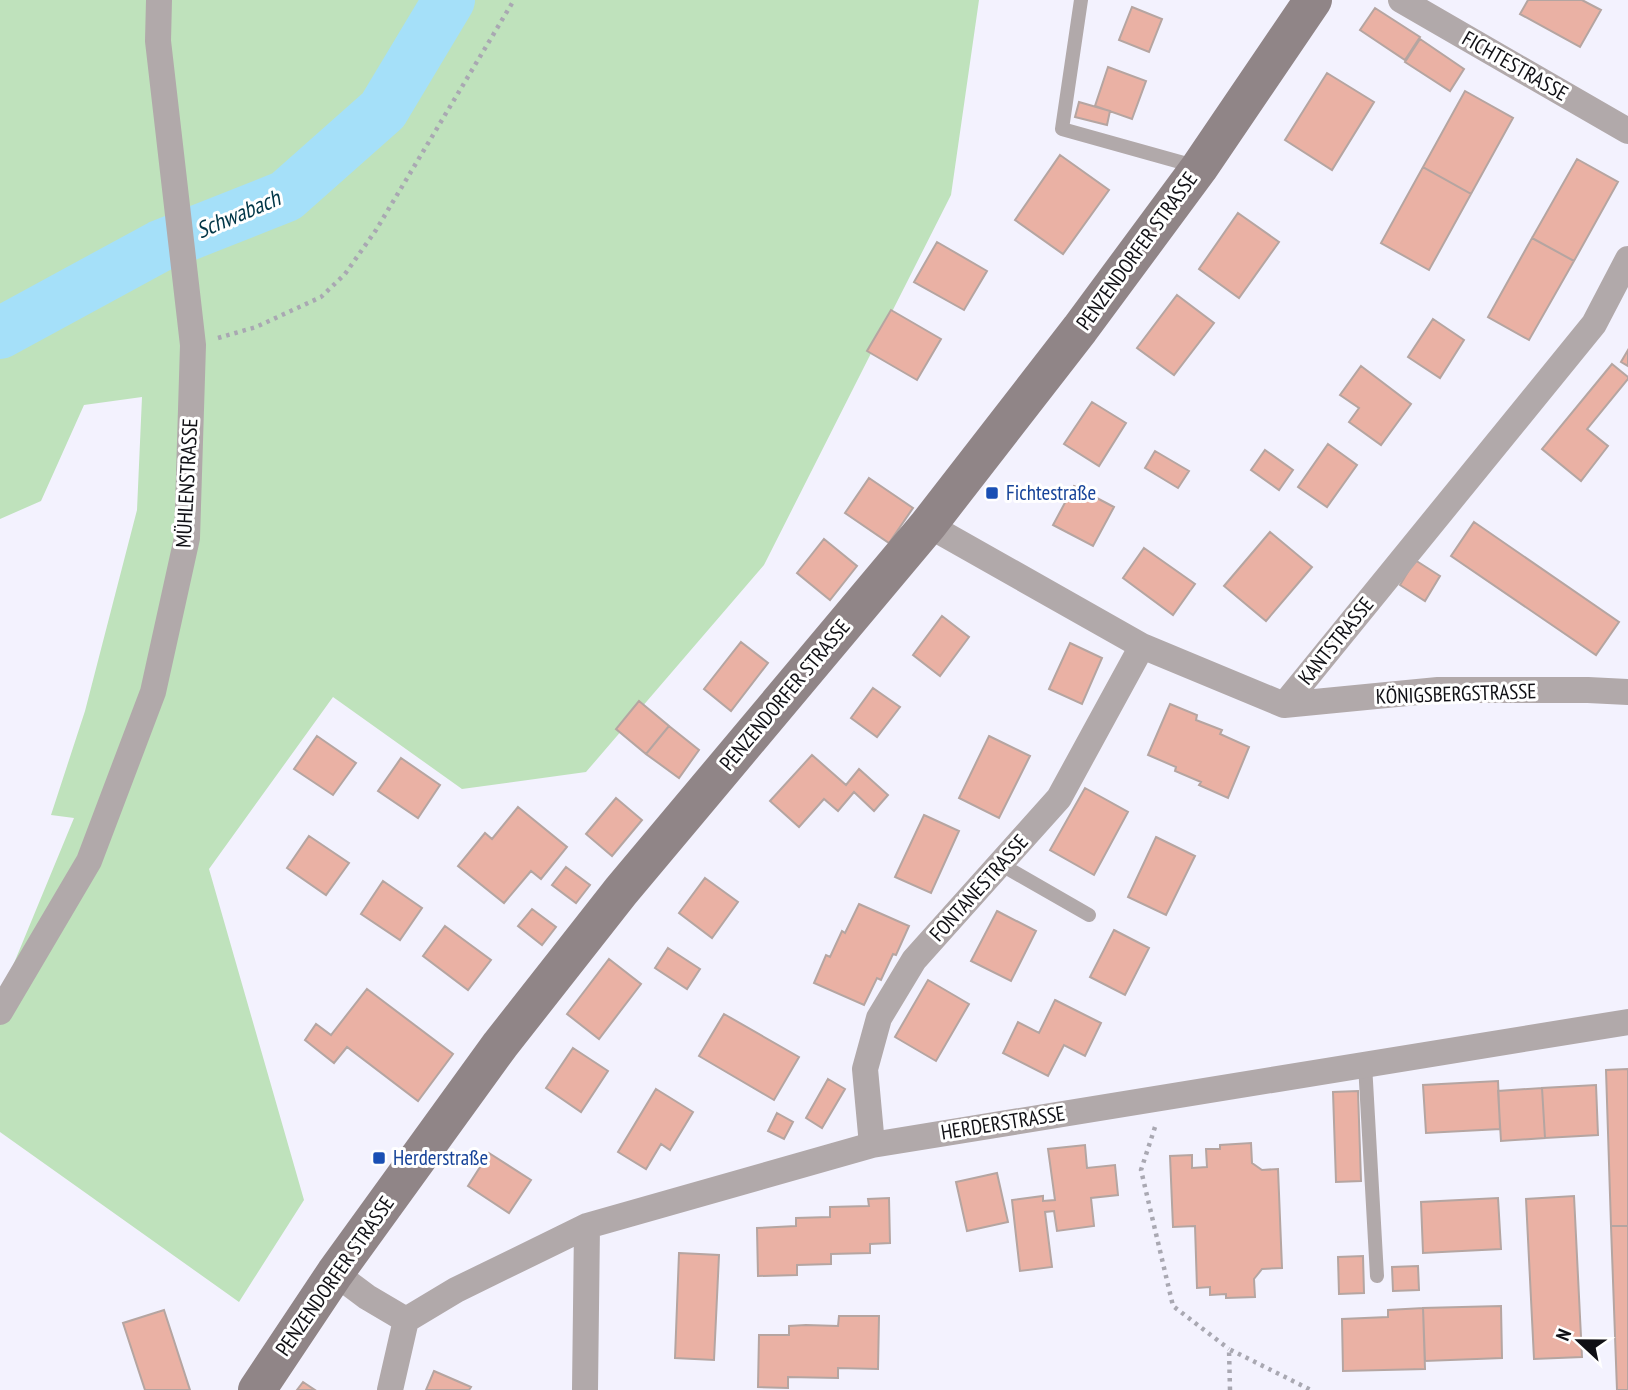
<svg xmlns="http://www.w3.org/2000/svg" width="1628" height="1390" font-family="'PT Sans Narrow',sans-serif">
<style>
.green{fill:#bfe2bc}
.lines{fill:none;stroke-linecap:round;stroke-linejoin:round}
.river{stroke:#a5e0f9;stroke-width:52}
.building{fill:#eab1a4;stroke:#b5a5a1;stroke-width:2}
.path{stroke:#a9a8b2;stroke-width:4.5;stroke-dasharray:3.5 5;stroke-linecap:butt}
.service{stroke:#b1a9aa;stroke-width:14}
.minor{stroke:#b1a9aa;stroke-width:26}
.secondary{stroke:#908587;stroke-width:38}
.transit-dot{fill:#1a4fb4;stroke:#fff;stroke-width:2.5}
.labels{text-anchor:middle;stroke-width:6;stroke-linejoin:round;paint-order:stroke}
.street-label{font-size:21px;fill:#101015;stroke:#fff}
.transit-label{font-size:21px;fill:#164399;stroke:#fff;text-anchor:start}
.water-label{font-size:23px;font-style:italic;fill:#003647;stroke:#fff}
</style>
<rect width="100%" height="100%" fill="#f3f2fe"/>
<!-- green -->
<path class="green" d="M0,0h979l-28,195 -187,370 -178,207 -124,17 -129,-92 -124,172 95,331 -65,102 -239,-170v-135l74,-179 -23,-3 34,-104 52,-201 5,-113 -58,8 -43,96 -41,18z"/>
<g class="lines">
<!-- river -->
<path class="river" d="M0,333l160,-87 126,-50 97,-86 66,-110"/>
</g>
<!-- building -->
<path class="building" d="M1528,0h54l19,10 -21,37 -60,-33z
M1132,7l30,12 -13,33 -30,-12z
M1375,8l45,29 -15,23 -45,-30z
M1420,39l44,30 -14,22 -45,-29z
M1108,67l38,14 -14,38 -37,-13z
M1327,73l47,29 -42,68 -47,-30z
M1465,91l48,27 -42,76 -48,-27z
M1079,102l31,9 -3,14 -32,-8z
M1060,155l49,35 -46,64 -48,-34z
M1577,159l41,23 -44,79 -42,-23z
M1423,167l48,27 -42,76 -48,-27z
M1238,213l41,29 -40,56 -40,-29z
M1532,238l42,23 -45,79 -41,-23z
M937,242l50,29 -23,39 -50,-28z
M1177,295l37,28 -40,52 -37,-27z
M891,310l50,29 -24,41 -50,-29z
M1433,319l31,21 -24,38 -32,-21z
M1628,350v16l-7,-4z
M1612,364l16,13v2l-41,50 21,17 -27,35 -39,-32z
M1361,366l50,38 -30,41 -32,-23 10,-14 -19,-13z
M1092,402l34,21 -27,43 -35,-22z
M1328,444l29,21 -30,42 -29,-20z
M1265,450l28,20 -14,20 -28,-20z
M1155,451l34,20 -11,17 -33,-20z
M869,478l44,30 -24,35 -44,-30z
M1074,486l40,21 -21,39 -40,-21z
M1474,522l145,100 -23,33 -145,-99z
M1270,532l42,35 -46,54 -42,-35z
M824,539l33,27 -27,34 -33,-27z
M1144,548l51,36 -22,31 -50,-37z
M1415,560l25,16 -15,25 -25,-16z
M942,616l27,21 -29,39 -27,-21z
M741,642l27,21 -37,48 -27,-22z
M1070,643l32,15 -20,46 -33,-15z
M873,688l27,19 -23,30 -26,-19z
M639,701l30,25 -23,28 -30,-25z
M1170,704l27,11 -1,5 26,10 -2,4 29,13 -21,51 -29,-13 2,-3 -26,-11 1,-4 -28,-12z
M669,726l30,24 -20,28 -33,-24z
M317,736l39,27 -23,32 -39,-26z
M989,736l41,20 -31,62 -40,-20z
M812,755l34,30 13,-16 29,26 -14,16 -20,-19 -16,19 -14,-12 -25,28 -29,-26z
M401,758l39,27 -22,33 -40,-27z
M1085,788l43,24 -34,63 -44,-25z
M616,798l26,22 -30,36 -26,-22z
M518,807l49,40 -26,32 -10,-8 -27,32 -46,-37 27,-33 7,6z
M924,815l35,16 -28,62 -36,-16z
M309,836l40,27 -23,32 -39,-27z
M1156,837l39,19 -29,59 -38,-18z
M566,867l24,18 -14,18 -24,-18z
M705,878l33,24 -26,36 -33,-25z
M383,881l39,27 -22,32 -39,-26z
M859,904l50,22 -13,29 -3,-1 -12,26 -4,-2 -13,27 -50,-22 12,-28 4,2 12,-26 3,2z
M532,909l24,18 -14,18 -24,-19z
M997,911l39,20 -25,50 -40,-20z
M445,926l46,34 -23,30 -45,-34z
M1114,930l35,18 -24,47 -35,-18z
M668,948l32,21 -13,20 -32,-21z
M609,959l32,25 -42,55 -32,-25z
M928,980l41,24 -33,57 -41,-24z
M367,989l86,65 -35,47 -71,-54 -13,16 -29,-23 11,-16 15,11z
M1055,1000l46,23 -16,33 -21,-11 -16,31 -45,-23 15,-31 21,11z
M724,1014l75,43 -25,43 -75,-44z
M573,1048l35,23 -27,41 -35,-24z
M1628,1069v157h-17l-5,-156z
M828,1079l17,10 -23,39 -16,-10z
M1498,1081l2,48 -74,4 -3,-48z
M1596,1085l2,50 -53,3 -3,-50z
M1542,1088l3,50 -44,3 -3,-50z
M656,1089l37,23 -23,38 -9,-6 -15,25 -28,-17z
M1358,1091l3,90 -25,1 -3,-90z
M777,1113l16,9 -9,17 -16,-8z
M1251,1143l1,20 10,7 16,-1 4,99 -20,1 -8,10 1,18 -29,1v-4l-16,1v-8l-13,1 -2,-62 -22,1 -3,-71 22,-1v13l15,-1 -1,-18h14v-4z
M1085,1145l2,23 28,-3 3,30 -27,3 3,28 -37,5 -3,-20 -9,1 7,55 -32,4 -8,-71 31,-4v5l12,-1 -7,-51z
M489,1153l42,27 -22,33 -41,-27z
M997,1173l11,49 -41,9 -11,-49z
M1574,1196l8,161 -48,2 -8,-160z
M889,1198l1,45 -20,1v9l-39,1v10l-34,1v10l-39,1 -1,-48 39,-2v-8l34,-1v-10l39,-1 -1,-7z
M1498,1198l3,51 -78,4 -2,-51z
M1611,1226h17v164h-11z
M679,1253l40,2 -5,105 -39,-2z
M1363,1256l1,37 -25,1 -1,-37z
M1418,1266l1,24 -26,1 -1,-24z
M1501,1306l1,52 -77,3 -2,-53z
M1423,1308l2,61 -82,2 -1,-52 46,-2v-7z
M164,1310l26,80h-45l-22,-67z
M839,1316h40l-1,53 -40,-1v10l-50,-1v11l-30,-1 1,-52h30v-9l17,-1 32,1z
M434,1371l37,16 -2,3h-43z
M303,1382l12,8h-18z"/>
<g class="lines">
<!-- path -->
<path class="path" d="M218,338l38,-11 65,-30 24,-23 31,-44 138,-230
M1155,1127l-14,43 32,136 56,43
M1230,1390l-1,-41 82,41"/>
<!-- service -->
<path class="service" d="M1081,0l-19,129 136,38
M1000,864l89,51
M1365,1064l12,212"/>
<!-- minor -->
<path class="minor" d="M1401,0l227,131
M928,525l214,121 142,59 310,-381 34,-65
M1284,705l154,-15h150l40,2
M0,1012l89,-151 64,-169 34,-154 6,-193 -35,-304 1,-41
M872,1145l-7,-76 14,-51 35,-58 145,-162 83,-152
M335,1273l32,24 39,23 50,-30 131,-64 285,-81 756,-123
M390,1390l16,-70
M585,1390l2,-164"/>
<!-- secondary -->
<path class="secondary" d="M257,1390l78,-117 165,-228 121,-154 307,-366 152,-196 119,-161 114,-168"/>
</g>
<!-- markers -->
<g class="transit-dot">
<rect x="985" y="486" width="14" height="14" rx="3.5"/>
<rect x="372" y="1151" width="14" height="14" rx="3.5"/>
</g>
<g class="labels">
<!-- street labels -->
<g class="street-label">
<text transform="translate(1515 66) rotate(30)" y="7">FICHTESTRASSE</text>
<text transform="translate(1137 251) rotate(-54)" y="7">PENZENDORFER STRASSE</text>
<text transform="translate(187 483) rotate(-87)" y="7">MÜHLENSTRASSE</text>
<text transform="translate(1336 641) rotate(-51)" y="7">KANTSTRASSE</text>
<text transform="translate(1456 694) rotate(-2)" y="7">KÖNIGSBERGSTRASSE</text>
<text transform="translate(785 695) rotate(-50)" y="7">PENZENDORFER STRASSE</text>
<text transform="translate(979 888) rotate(-48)" y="7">FONTANESTRASSE</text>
<text transform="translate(1003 1123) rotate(-9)" y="7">HERDERSTRASSE</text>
<text transform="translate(335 1276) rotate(-55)" y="7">PENZENDORFER STRASSE</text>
</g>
<!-- transit labels -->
<g class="transit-label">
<text x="1006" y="500">Fichtestraße</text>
<text x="393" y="1165">Herderstraße</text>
</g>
<!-- water labels -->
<g class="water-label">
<text transform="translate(238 214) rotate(-23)" y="8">Schwabach</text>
</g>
</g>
<!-- north arrow -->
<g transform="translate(1579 1341) rotate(292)" stroke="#ffffff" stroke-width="5" paint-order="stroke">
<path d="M0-5L12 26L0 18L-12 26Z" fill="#101015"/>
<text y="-10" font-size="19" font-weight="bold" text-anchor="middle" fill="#101015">N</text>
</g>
</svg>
